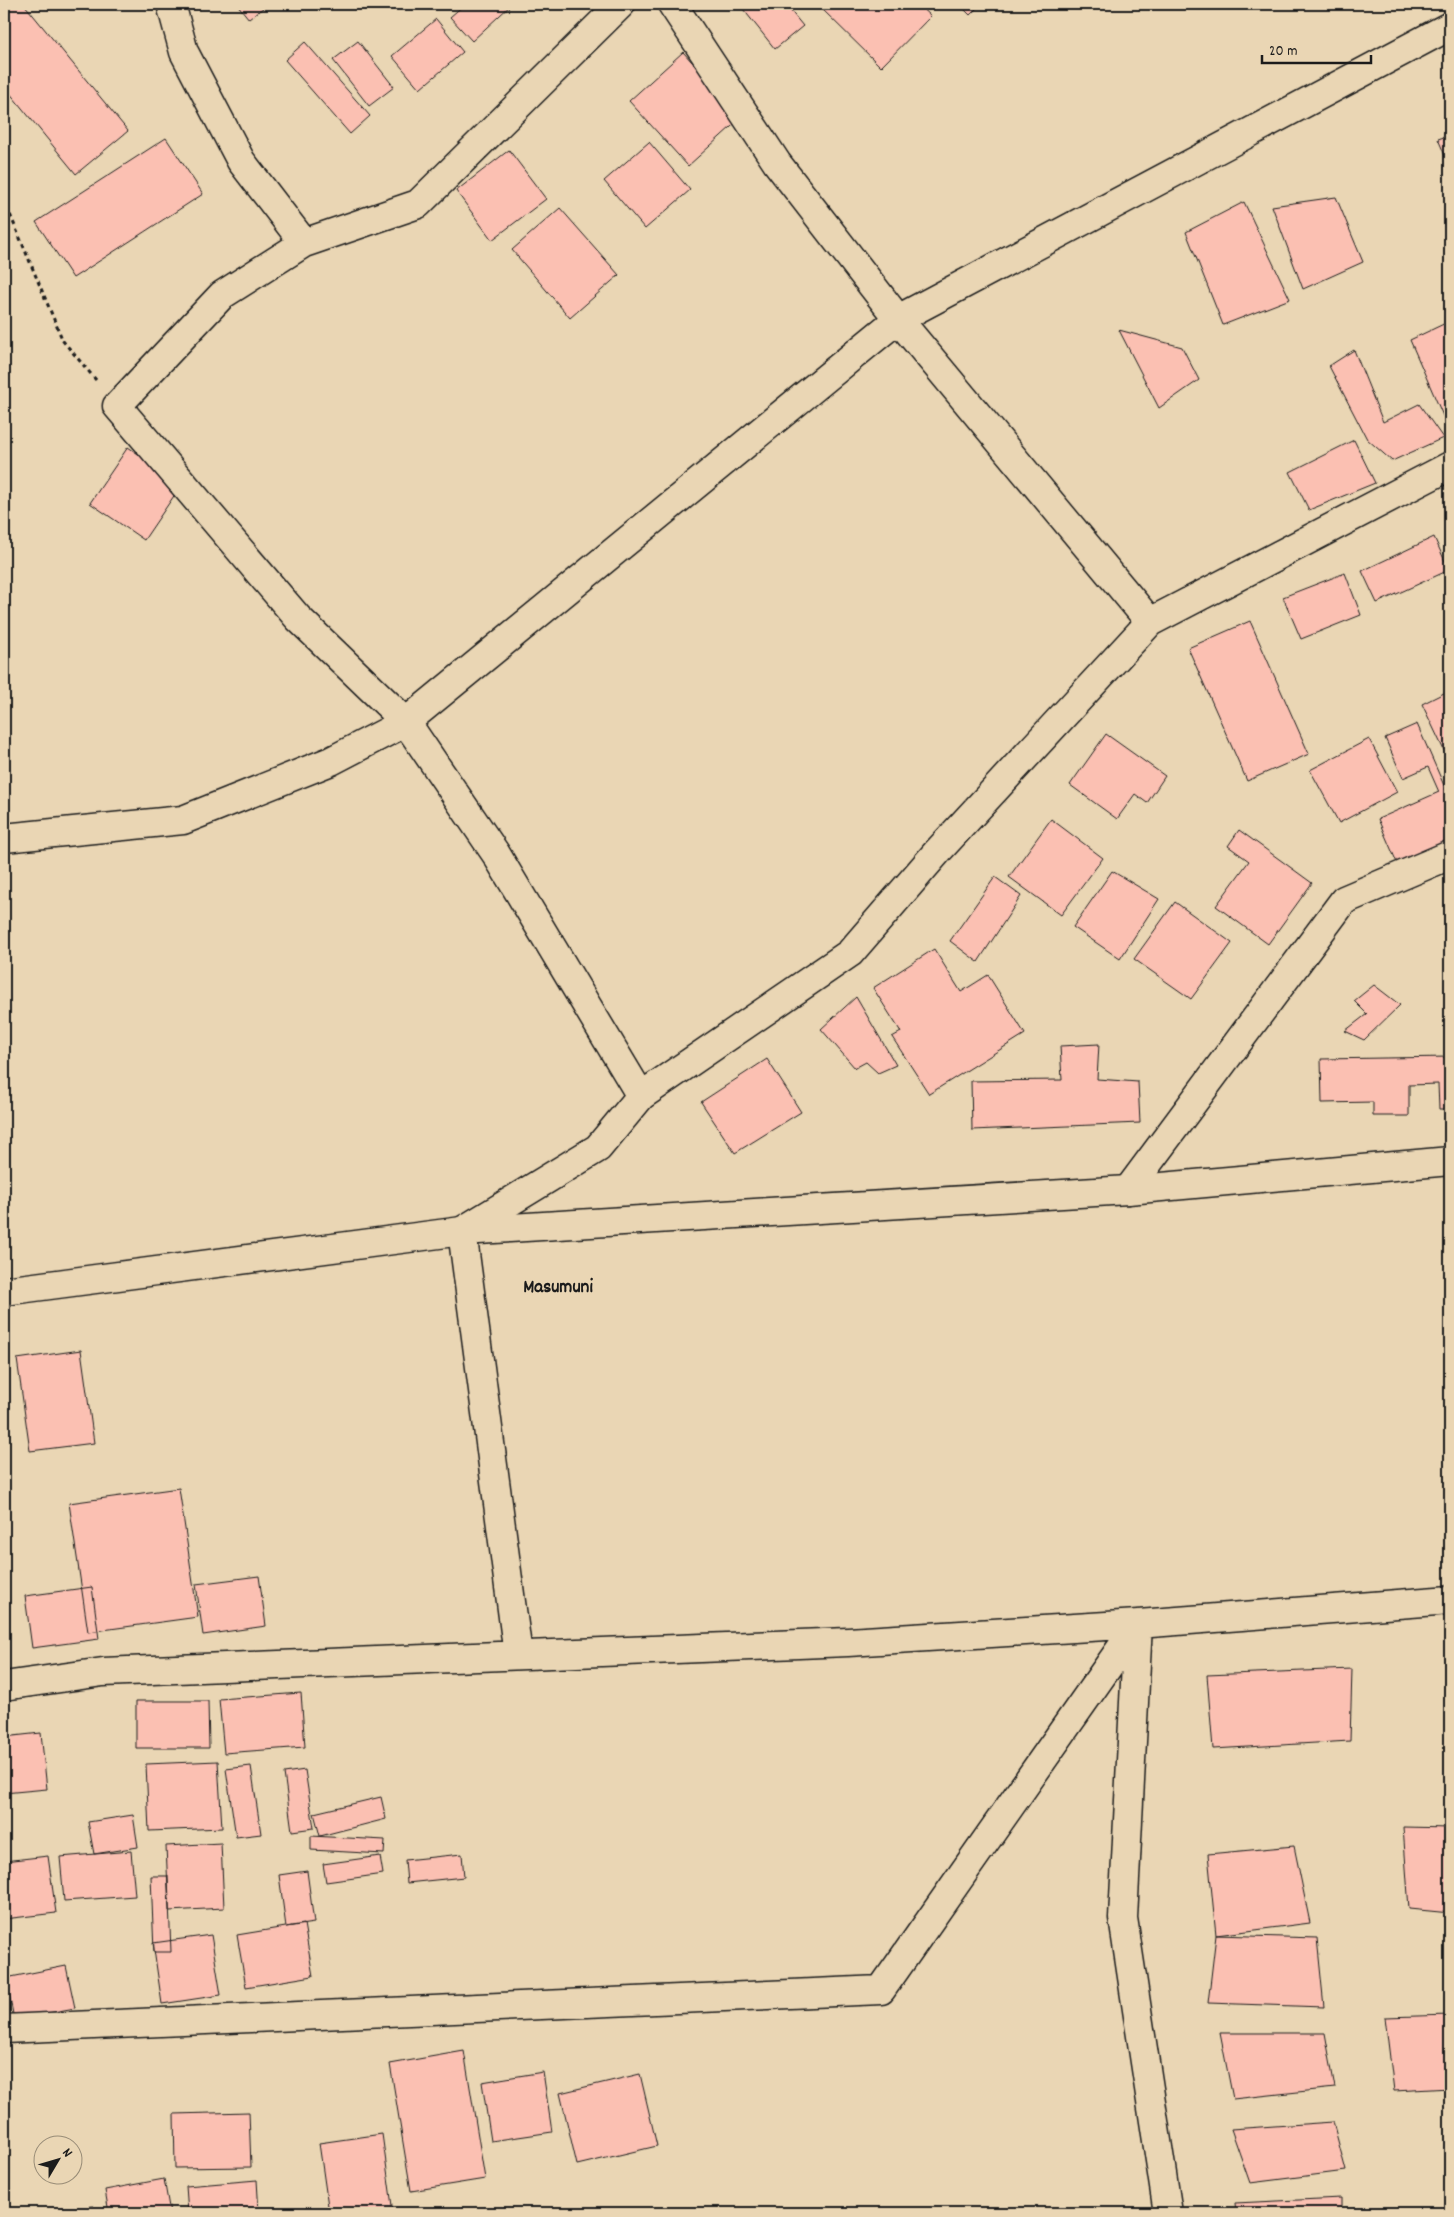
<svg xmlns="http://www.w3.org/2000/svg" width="1454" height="2217" font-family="Dekko,sans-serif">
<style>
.building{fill:#fbc0b2;stroke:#1c1c1c}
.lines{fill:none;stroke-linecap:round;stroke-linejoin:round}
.minor-casing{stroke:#1c1c1c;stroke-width:31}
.major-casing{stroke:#1c1c1c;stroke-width:31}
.path{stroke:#1c1c1c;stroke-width:3;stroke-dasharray:4 4;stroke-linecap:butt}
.minor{stroke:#ead6b4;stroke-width:28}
.major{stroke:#ead6b4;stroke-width:28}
.labels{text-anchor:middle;stroke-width:5;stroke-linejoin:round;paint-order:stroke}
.quarter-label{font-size:19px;font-weight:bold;fill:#1c1c1c;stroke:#ead6b4}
</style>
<rect width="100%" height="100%" fill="#ead6b4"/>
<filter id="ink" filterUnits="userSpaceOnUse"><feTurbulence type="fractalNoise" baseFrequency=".02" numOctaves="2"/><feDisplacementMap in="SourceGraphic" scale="10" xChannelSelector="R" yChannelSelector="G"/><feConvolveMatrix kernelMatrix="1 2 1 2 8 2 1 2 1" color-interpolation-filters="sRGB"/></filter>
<g filter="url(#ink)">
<!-- building -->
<path class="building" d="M4,4h20l104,127 -52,43 -72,-88z
M237,4h31l-19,15z
M465,4h47l-40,37 -22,-24z
M739,4h46l18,22 -28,23z
M817,4h101l13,12 -50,51z
M959,4h22l-11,11z
M436,19l27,33 -43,37 -28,-33z
M358,41l36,46 -25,19 -36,-46z
M305,42l65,74 -20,18 -65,-74z
M683,52l59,65 -54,49 -59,-65z
M1450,135v32l-12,-28z
M166,138l37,56 -130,84 -37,-56z
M649,142l41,48 -45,39 -41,-48z
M509,150l37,49 -54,41 -36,-49z
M1336,197l27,65 -60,27 -31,-83z
M1244,202l46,97 -67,26 -37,-93z
M560,208l59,67 -49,43 -58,-68z
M1450,321v111l-40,-92z
M1119,330l63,17 17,33 -40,28z
M1354,350l29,72 36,-18 24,34 -51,23 -25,-22 -38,-73z
M1354,440l21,43 -66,27 -19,-38z
M128,447l54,37 -38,56 -54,-37z
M1434,537l15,33 -72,33 -15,-32z
M1345,573l16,42 -60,24 -18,-42z
M1250,621l59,133 -62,27 -59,-133z
M1450,690v73l-28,-59z
M1417,724l33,75v44l-52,22 -20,-46 61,-27 -11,-25 -25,11 -18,-40z
M1106,734l59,42 -18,27 -12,-9 -18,25 -47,-34z
M1369,739l28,53 -58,31 -29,-53z
M1051,819l52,39 -42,57 -52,-38z
M1239,830l73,53 -44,61 -52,-38 33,-45 -21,-15z
M1112,871l47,28 -39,60 -47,-32z
M995,877l26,19 -43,66 -28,-21z
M1175,902l57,41 -41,56 -57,-40z
M934,949l27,43 27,-17 37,59 -96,60 -37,-57 9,-5 -28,-44z
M1374,985l26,20 -36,35 -19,-9 22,-17 -13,-13z
M856,997l40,68 -18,8 -12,-11 -11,6 -34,-39z
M1099,1044l-2,35 41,3 2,41 -168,7 -1,-49 91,-1 -2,-34z
M1450,1057v52h-11l-1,-25 -29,1v31h-36v-14l-51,1 -1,-44z
M767,1059l34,53 -66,41 -34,-51z
M81,1350l13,93 -64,8 -13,-92z
M179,1488l19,129 -110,15 -19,-129z
M259,1576l7,50 -63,9 -7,-51z
M92,1587l7,52 -67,9 -7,-52z
M1352,1669l-2,72 -137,8 -6,-74z
M301,1693l4,54 -81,6 -5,-54z
M136,1701h72l1,47h-73z
M41,1733l6,56 -43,4v-56z
M218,1761l4,67 -73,3 -3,-67z
M251,1766l10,68 -25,3 -10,-68z
M305,1770l9,58 -22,3 -8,-58z
M381,1797l5,22 -66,17 -6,-23z
M133,1815l5,32 -44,7 -6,-32z
M1403,1827l47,1v85l-41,-4z
M311,1836l74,4 -1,14 -73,-4z
M221,1843l3,65 -55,3 -3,-65z
M1294,1846l16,77 -94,12 -8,-81z
M131,1851l4,45 -71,5 -4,-44z
M462,1854l2,23 -57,6 -2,-23z
M48,1856l8,57 -52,6v-58z
M380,1856l3,18 -57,8 -3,-18z
M307,1871l7,52 -28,4 -7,-52z
M151,1876h17l3,76h-17z
M304,1924l9,52 -67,11 -9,-52z
M211,1935l10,60 -59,9 -9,-61z
M1216,1935l101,3 7,69 -116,-4z
M66,1966l9,42 -61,11 -8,-41z
M1450,2015v73l-56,3 -9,-74z
M1220,2033h105l10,55 -102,11z
M464,2051l21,128 -74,12 -21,-127z
M543,2072l9,60 -61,9 -9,-59z
M640,2074l17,72 -80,19 -17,-72z
M249,2112l2,55 -76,1 -1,-54z
M1333,2122l13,49 -96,12 -19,-54z
M382,2134l11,79h-64l-10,-70z
M4,2172h1v41h-1z
M164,2179l6,34h-61l-4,-23z
M257,2180l2,33h-71l-2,-27z
M1341,2198v15h-105l-1,-10z
M93,2206l1,7h-61z"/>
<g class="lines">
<!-- minor casing -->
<g class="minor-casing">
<path id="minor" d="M171,4l13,48 57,109 63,82 -82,52 -105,111 181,212 108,104 90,132 145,242
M672,4l105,159 121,156 252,303
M304,243l114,-39 203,-200
M4,838l179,-18 148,-59 75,-39 492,-403 552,-293
M1128,1190l216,-290 106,-45
M1138,1624l-15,294 45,295
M518,1655l-56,-424 136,-83 43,-52 209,-143 88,-102 212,-229 300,-156
M4,1686l99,-14 745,-30 290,-18 312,-24
M4,2029l877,-39 257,-366"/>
</g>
<!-- major casing -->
<g class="major-casing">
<path id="major" d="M4,1291l458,-60 666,-41 322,-29"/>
</g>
<!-- path -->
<path class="path" d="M4,200l59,141 33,39"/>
<!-- minor -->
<use href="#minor" class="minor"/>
<!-- major -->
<use href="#major" class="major"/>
</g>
</g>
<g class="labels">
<!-- quarter labels -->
<g class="quarter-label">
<text x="558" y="1292">Masumuni</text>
</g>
</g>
<!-- margin -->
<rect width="1454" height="2217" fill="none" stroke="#ead6b4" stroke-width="20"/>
<rect x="10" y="10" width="1434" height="2197" fill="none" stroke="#1c1c1c" stroke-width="2" filter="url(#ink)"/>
<!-- north arrow -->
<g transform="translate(58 2160) rotate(52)"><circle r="24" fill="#ead6b4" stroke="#988c77"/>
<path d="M0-4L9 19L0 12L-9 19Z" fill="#1c1c1c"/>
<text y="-8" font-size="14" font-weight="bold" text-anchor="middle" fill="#1c1c1c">N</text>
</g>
<!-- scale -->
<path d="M1262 55v8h109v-8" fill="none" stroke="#1c1c1c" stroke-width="2.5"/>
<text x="1269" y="55" font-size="15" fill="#1c1c1c" stroke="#ead6b4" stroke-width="4" paint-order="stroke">20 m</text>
</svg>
